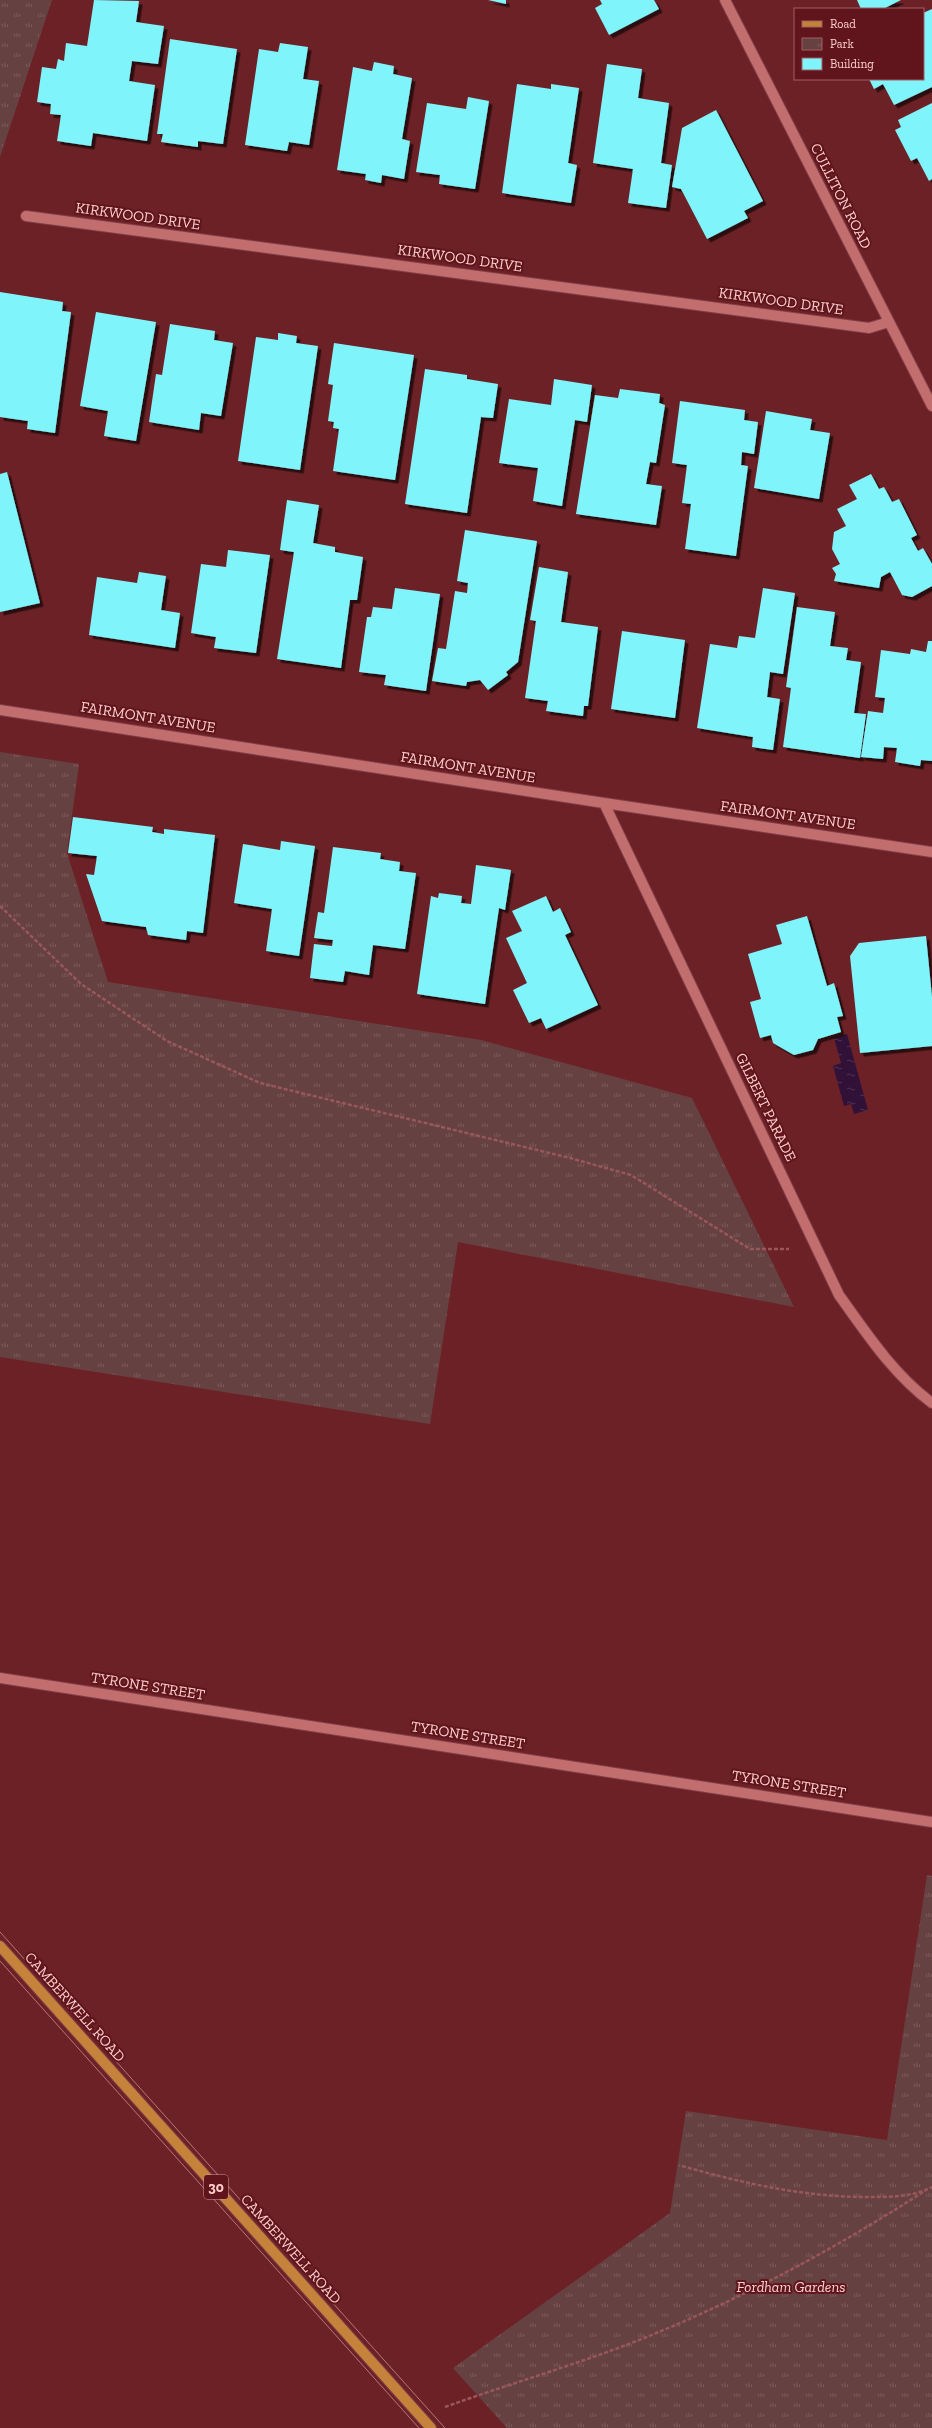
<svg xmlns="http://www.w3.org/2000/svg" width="932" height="2428" font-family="'Zilla Slab',serif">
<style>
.park{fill:url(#park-tufts)}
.water{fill:url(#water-ripples)}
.building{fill:#80f4fb;filter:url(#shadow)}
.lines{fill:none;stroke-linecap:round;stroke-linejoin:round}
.minor-casing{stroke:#823e47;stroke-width:12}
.major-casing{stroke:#823e47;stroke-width:12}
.path{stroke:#99575a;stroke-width:2.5;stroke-dasharray:4 2;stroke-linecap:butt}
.minor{stroke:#c26e6e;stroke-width:10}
.major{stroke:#c4823a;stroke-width:10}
.tram{stroke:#b5787a;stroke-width:1}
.labels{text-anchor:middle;stroke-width:4;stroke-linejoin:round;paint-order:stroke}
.shield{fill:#60151c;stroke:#ce9698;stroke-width:1}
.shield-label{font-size:14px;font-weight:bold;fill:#fdcecd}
.street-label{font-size:15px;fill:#fdcecd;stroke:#60151c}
.park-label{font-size:15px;font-style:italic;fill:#fbd3d2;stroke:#60151c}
</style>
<defs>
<pattern id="park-tufts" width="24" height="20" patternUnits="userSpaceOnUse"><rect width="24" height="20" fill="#664141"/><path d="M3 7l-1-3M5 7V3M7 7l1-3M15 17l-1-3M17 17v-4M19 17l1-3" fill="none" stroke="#7d5b5b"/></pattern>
<pattern id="water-ripples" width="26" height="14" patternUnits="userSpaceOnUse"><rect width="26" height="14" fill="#311138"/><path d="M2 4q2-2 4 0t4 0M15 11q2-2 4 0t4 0" fill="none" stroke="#503254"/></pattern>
<filter id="shadow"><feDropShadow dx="3.5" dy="3.5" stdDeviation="0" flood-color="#0009"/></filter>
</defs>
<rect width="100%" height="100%" fill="#6c2126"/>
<!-- park -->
<path class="park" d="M0,0h52l-52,157z
M0,752l79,12 -12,89 41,129 373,58 211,58 102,209 -336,-65 -28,182 -430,-67z
M927,1875l5,1v552h-425l-54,-60 217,-155 16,-102 201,29z"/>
<!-- water -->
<path class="water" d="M847,1034l21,76 -14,4 -3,-10 -7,2 -11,-40 8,-3 -7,-25z"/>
<!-- building -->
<path class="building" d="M94,0l45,1 -3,21 28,4 -6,38 -26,-3 -3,20 26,4 -8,56 -54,-8 -2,13 -34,-5 4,-26 -11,-1 1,-10 -14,-2 5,-35 14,2 2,-10 6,2 2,-18 21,3z
M488,0h18v4z
M600,0h54l5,9 -50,26 -14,-27 7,-4z
M857,0h44l-18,9h-22z
M932,9v78l-38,18 -11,-21 -9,5 -5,-10h54v-66z
M170,39l67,10 -14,95 -25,-3v6l-37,-5 2,-8h-6z
M280,43l28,4 -5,32 16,2 -10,64 -20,-3 -2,9 -42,-6 14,-96 19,3z
M374,62l20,4 -1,8 19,4 -10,61 8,2 -6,38 -22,-4 -1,8 -16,-3 1,-6 -29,-4 16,-103 19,4z
M607,64l35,5 -4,29 31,5 -8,60 11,2 -6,43 -38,-5 5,-34 -40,-6z
M517,84l34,5v-5l28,4 -11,75 9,2 -6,38 -69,-10z
M468,97l21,4 -14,88 -36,-5 1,-9 -24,-3 11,-69 39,6z
M932,103v76l-3,2 -12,-23 -6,3 -16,-31 6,-3 -3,-7z
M716,110l47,91 -19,10 4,7 -41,21 -26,-50 -9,-2 10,-59z
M0,292l63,10 -1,9 9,1 -16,121 -28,-4 1,-8 -28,-4z
M96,312l60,10 -20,119 -32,-5 4,-25 -28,-5z
M170,324l45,7 -1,9 19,3 -12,73 -20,-3 -2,17 -50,-8 7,-48 6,1z
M278,333l19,3 -1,7 22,3 -18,124 -62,-9 18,-124 22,3z
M334,343l80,12 -19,125 -62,-9 6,-42 -6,-1 1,-6 -6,-1 5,-36 -5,-1z
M425,369l42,6v4l31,5 -5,34 -12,-1 -14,96 -62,-9z
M554,379l38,6 -5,37 -12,-2 -13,86 -29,-5 5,-33 -39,-5 10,-64 42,6z
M620,389l40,5 -1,9 6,2 -9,58 -6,-1 -4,22 16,2 -6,39 -80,-11 19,-119 23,3z
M680,401l65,9 -1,10 14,2 -4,32 -12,-2 -1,13 7,1 -12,90 -51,-7 6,-45 -9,-1 5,-38 -15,-2z
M766,411l46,8 -2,11 20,3 -11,66 -65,-11z
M7,472l33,131 -40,9v-138z
M871,474l8,15 5,-2 8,15 7,-3 18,36 -6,3 7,13 5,-3 9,16v22l-20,11 -10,-2 -12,-23 -9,5 -2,11 -45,-7 2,-7 -4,-6 8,-4 -8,-15 2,-17 12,-6 -9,-17 20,-10 -8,-14z
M287,500l32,5 -6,38 22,4v5l28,5 -6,43h-7l-9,68 -64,-9 17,-107 -14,-2z
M465,530l72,11 -19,121 -12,10 2,3 -20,15 -8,-10 -13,2 -1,4 -34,-5 6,-33 8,1 9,-58 12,2 1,-10 -11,-2z
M228,550l42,5 -14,98 -42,-5 2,-11 -25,-4 10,-69 25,3z
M539,567l29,5 -7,50 37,5 -10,79h-4l-1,10 -37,-5 2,-10 -23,-3 11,-77 -6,-1z
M139,572l27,4 -5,34 19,3 -5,35 -86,-13 8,-58 40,6z
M395,588l45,6 -14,97 -42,-6 2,-10 -27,-3 8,-55h4l2,-10 19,2z
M763,588l32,5 -12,81 -13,-2 -3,25 13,2 -7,51 -21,-3 1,-10 -56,-9 13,-84 27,4 2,-12 16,2z
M797,607l38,5 -5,34 18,2 -2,12 15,2 -7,51 12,1 -6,44 -77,-11 8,-59 -5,-1z
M622,631l63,9 -10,78 -64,-9z
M928,641h4v120l-11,-1 -1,6 -25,-4 2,-14 -13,-1 -1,12 -22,-2 7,-46 15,2 2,-15 -10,-1 6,-47 29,4 1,-5 15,3z
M73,817l80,10 -1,5 12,2v-5l51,6 -12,98 -16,-2 -1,9 -38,-5 -2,-8 -44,-6 -16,-47 8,1 3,-19 -29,-3z
M281,841l34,5 -16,110 -33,-5 6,-42 -38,-6 9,-59 37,6z
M333,847l48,6 -1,6 20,3 -1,9 17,2 -11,76 -32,-4 -4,30 -24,-4 -2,11 -33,-4 4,-34 18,2 1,-6 -19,-2 4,-26 6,1z
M476,865l35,5 -6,40 -6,-2 -14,96 -68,-10 14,-98 7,2 1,-5 23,3 -1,7 10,1z
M546,896l7,16 7,-4 11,24 -6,3 33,70 -52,24 -5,-11 -12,5 -16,-33 14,-7 -21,-45 16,-7 -10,-20z
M807,916l20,70 7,-3 9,33 -6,1 4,15 -23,7 -5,11 -19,5 -21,-12 -2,-8 -11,3 -10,-36 11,-3 -13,-45 34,-10 -6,-19z
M926,936l6,61v49l-72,7 -10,-97 9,-13z"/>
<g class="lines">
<!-- minor casing -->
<g class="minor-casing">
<path id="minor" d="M725,0l207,406
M26,216l843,112 20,-6
M0,710l604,93 328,49
M604,803l235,492c28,39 54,79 93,108
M0,1678l932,144"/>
</g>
<!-- major casing -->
<g class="major-casing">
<path id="major" d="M0,1946l431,482"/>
</g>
<!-- path -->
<path class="path" d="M0,906l81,78 86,57 93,42 310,75 61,17 119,74h39
M682,2166c64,18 126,32 193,31 19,0 40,-1 57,-10
M445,2407c69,-25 141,-45 209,-73 95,-39 186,-88 272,-144"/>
<!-- minor -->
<use href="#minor" class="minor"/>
<!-- major -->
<use href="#major" class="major"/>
<!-- tram -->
<path class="tram" d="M0,1932l445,496
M0,1961l419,467"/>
</g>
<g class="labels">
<!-- shield labels -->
<rect class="shield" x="204" y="2175" width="24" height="24" rx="3"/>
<g class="shield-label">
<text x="216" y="2192">30</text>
</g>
<!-- street labels -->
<g class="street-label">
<text transform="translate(841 196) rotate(63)" y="5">CULLITON ROAD</text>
<text transform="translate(138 216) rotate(8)" y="5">KIRKWOOD DRIVE</text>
<text transform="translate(460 258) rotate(8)" y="5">KIRKWOOD DRIVE</text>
<text transform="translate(781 301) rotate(8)" y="5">KIRKWOOD DRIVE</text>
<text transform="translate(148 717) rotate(9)" y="5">FAIRMONT AVENUE</text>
<text transform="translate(468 767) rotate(9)" y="5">FAIRMONT AVENUE</text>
<text transform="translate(788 815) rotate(8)" y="5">FAIRMONT AVENUE</text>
<text transform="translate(766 1107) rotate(64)" y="5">GILBERT PARADE</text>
<text transform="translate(148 1686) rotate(9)" y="5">TYRONE STREET</text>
<text transform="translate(468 1735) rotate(9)" y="5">TYRONE STREET</text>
<text transform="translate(789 1784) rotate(9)" y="5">TYRONE STREET</text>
<text transform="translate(75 2007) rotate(48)" y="5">CAMBERWELL ROAD</text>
<text transform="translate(291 2249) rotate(48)" y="5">CAMBERWELL ROAD</text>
</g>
<!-- park labels -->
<g class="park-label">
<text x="791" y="2292">Fordham Gardens</text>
</g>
</g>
<!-- legend -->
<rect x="794" y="8" width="130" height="72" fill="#60151c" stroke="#9f5f63"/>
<rect x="802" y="21" width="20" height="6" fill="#c4823a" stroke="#9f5f63"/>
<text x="830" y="28" font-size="12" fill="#fdcecd">Road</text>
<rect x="802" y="38" width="20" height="12" fill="url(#park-tufts)" stroke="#9f5f63"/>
<text x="830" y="48" font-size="12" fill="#fdcecd">Park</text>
<rect x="802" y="58" width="20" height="12" fill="#80f4fb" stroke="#9f5f63"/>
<text x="830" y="68" font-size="12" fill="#fdcecd">Building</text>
</svg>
